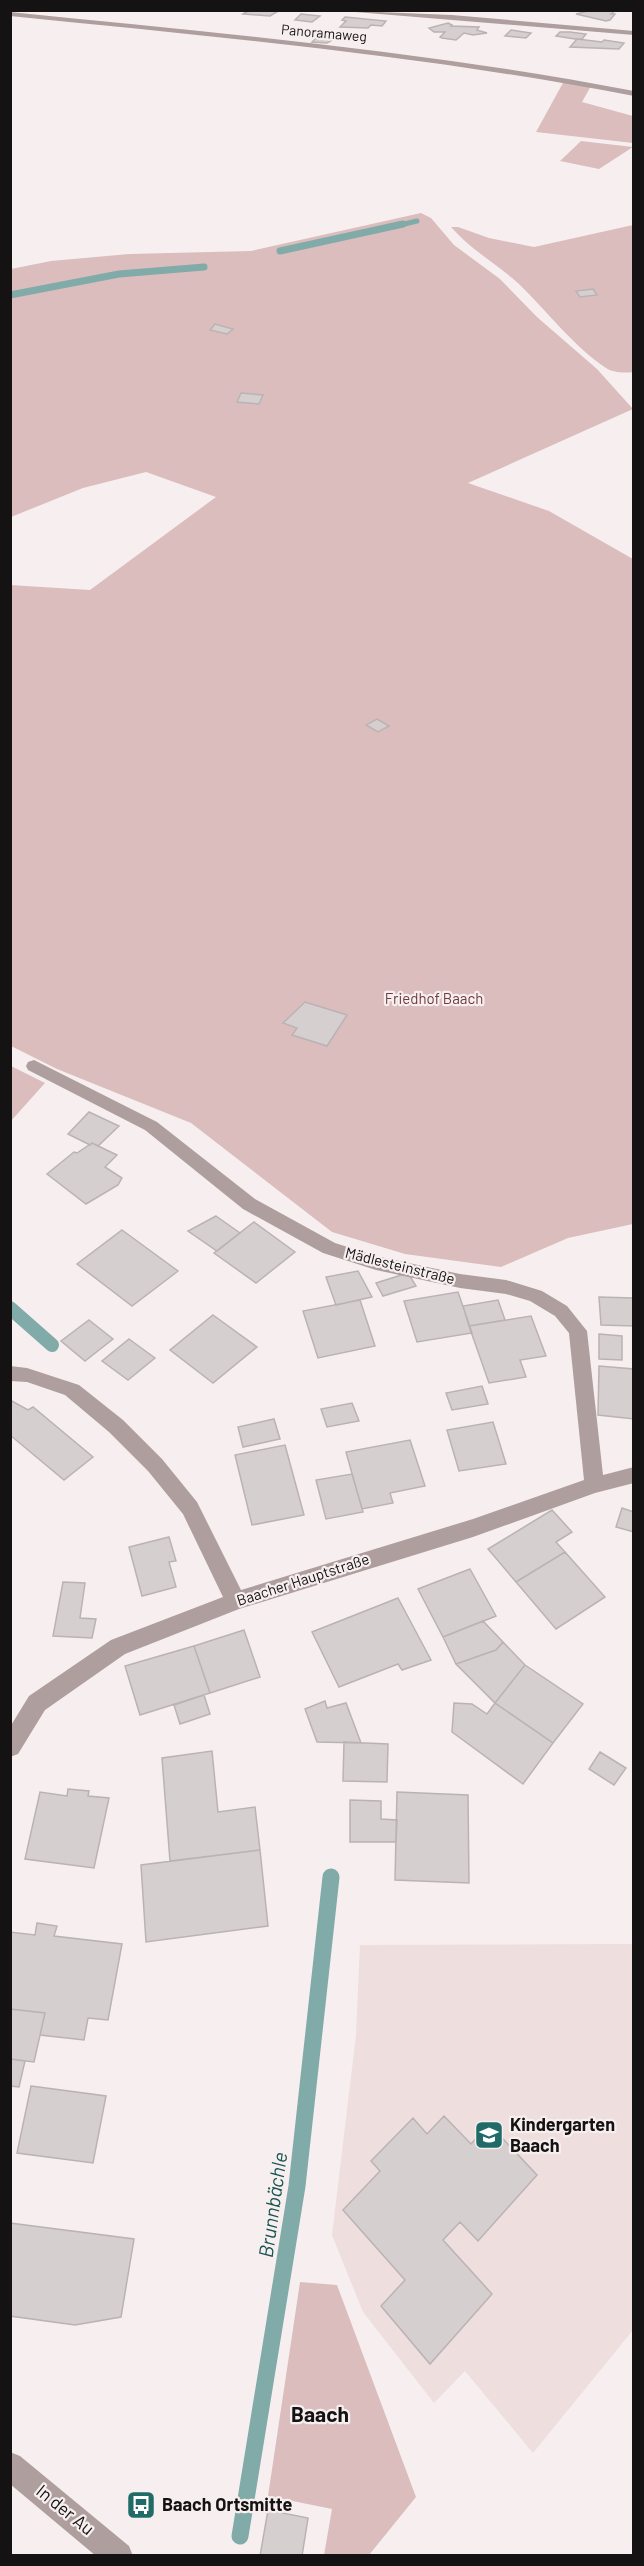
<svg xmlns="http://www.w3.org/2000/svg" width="644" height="2566" font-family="Barlow,sans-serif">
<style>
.built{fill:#eedede}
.green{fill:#dbbdbe}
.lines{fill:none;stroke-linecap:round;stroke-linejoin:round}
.stream-far3{stroke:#81aba8;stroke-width:5}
.stream-far2{stroke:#81aba8;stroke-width:7}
.stream-far1{stroke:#81aba8;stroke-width:14}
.stream{stroke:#81aba8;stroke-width:17}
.building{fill:#d6cfcf;stroke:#bbb3b3;stroke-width:1.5}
.minor{fill:#af9e9e;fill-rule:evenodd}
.labels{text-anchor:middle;stroke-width:4.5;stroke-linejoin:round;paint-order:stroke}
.far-street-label{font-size:14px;fill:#141212;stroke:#f7efef}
.park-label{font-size:15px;fill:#703a3d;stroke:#f7efef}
.street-label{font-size:15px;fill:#141212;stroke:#f7efef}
.near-poi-label{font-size:18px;font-weight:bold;fill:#141212;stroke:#f7efef;text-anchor:start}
.near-street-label{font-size:18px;fill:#141212;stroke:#f7efef}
.near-water-label{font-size:20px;font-style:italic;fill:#175451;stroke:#f7efef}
.near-quarter-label{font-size:21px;font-weight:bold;fill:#141212;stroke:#f7efef}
</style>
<rect width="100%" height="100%" fill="#f7efef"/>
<!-- built -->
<path class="built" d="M633,1944v386l-100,123 -68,-82 -31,32 -71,-91 -31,-77 24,-200 4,-90z"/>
<!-- green -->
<path class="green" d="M564,81l27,5 -9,16 51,14v27l-97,-11z
M581,141l52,6 -34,22 -39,-8z
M421,213l10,5 23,27 46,34 37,38 60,52 36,40 -165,74 81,28 84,48v665l-65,14 -67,29 -96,-13 -73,-22 -141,-109 -134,-54 -46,-23 -1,-461 80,5 126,-93 -70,-25 -63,16 -72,29v-248l40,-8 78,-7 122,-3z
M633,225v147c-8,1 -19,1 -27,-4 -33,-22 -59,-57 -87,-84 -22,-20 -48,-34 -68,-57h7l31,11 45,9z
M11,1066l34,17 -34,38z
M300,2282l37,3 79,212 -47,58h-45l8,-46 -64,-13z"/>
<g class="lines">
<!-- stream-far3 -->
<path class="stream-far3" d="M396,226l21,-5"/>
<!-- stream-far2 -->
<path class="stream-far2" d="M280,251l123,-27
M10,295l109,-21 85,-7"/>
<!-- stream-far1 -->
<path class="stream-far1" d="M10,1308l42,37"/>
<!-- stream -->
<path class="stream" d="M240,2536l57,-350 34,-309"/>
</g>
<!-- building -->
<path class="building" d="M250,10h30l-10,6 -27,-2z
M592,10h24l-5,4h4l-5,6 -4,1 -30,-7z
M301,14l19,2 -8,6 -17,-2z
M345,17l41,4 -4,5 -11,-1 -3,3 -28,-1 6,-6 -4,-1z
M448,23l4,2 -1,1 28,1 -2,3 10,3 -14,2 -9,-2 -8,7 -14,-2 -2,-1 5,-5h-11l-5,-4z
M511,30l20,3 -5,5 -21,-2z
M560,32h10l16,2 -4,5h-7l-19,-3z
M318,36l18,2 -9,5 -15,-1z
M577,39l25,3 2,-2 20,3 -5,6 -49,-2z
M593,289l4,6 -17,2 -4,-6z
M215,324l18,5 -6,5 -17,-4z
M241,393l22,2 -4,9 -22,-2z
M377,719l12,7 -11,6 -12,-7z
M305,1002l42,13 -20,31 -35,-11 5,-7 -14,-5z
M89,1112l30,14 -21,20 -6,-3 -2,2 -22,-11z
M92,1143l25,12 -12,12 17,11 -4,7 -32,19 -39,-30 27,-22 3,1z
M216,1216l24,17 -23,18 -29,-20z
M254,1222l41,30 -39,31 -42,-30z
M122,1230l56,41 -46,35 -55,-42z
M358,1271l14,26 -36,8 -10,-28z
M408,1273l8,13 -33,10 -7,-13z
M458,1292l14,41 -55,9 -13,-41z
M599,1297l34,1 1,28 -33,-1z
M360,1300l15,46 -57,12 -15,-47z
M498,1300l7,20 -36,6 -6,-20z
M213,1315l44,32 -44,36 -43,-33z
M531,1316l15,40 -26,4 6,17 -37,6 -20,-57z
M89,1320l24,19 -28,22 -24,-20z
M599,1334l23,2v24l-23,-1z
M129,1339l26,19 -27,22 -26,-19z
M599,1366l35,3v50l-36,-4z
M482,1386l6,18 -36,6 -6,-17z
M10,1400l18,10 5,-3 60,50 -29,23 -54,-45z
M352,1403l7,18 -32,6 -6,-18z
M274,1419l6,20 -37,8 -5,-20z
M493,1422l13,42 -47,7 -12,-41z
M410,1440l15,46 -35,7 3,10 -31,6 -16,-57z
M285,1445l19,70 -52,10 -17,-70z
M352,1474l11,38 -37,7 -10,-39z
M622,1508l12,4v20l-18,-5z
M552,1510l20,22 -16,10 9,10 -49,30 -28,-33z
M169,1537l7,24 -7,1 7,25 -34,9 -13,-49z
M565,1552l40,45 -49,32 -40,-47z
M470,1569l26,47 -53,21 -25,-48z
M63,1582l22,1 -5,35 16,1 -4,19 -39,-2z
M398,1598l33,62 -29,10 -4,-6 -59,23 -27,-55z
M483,1621l20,21 -7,8 -40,14 -13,-27z
M244,1630l16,47 -50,16 -16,-47z
M503,1642l22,23 -30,38 -39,-39 40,-14z
M194,1646l16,47 -70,22 -15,-49z
M525,1665l58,39 -30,39 -58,-40z
M204,1695l6,19 -30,10 -6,-19z
M325,1701l2,7 19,-5 15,40 -44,-1 -12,-33z
M454,1703l18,1 15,10 8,-11 58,40 -30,41 -71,-52z
M344,1742l44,2 -1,38 -44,-1z
M212,1751l6,61 37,-5 5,43 -90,11 -8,-103z
M600,1752l26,16 -12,17 -25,-16z
M68,1789l21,2 -1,5 21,2 -15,70 -69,-9 15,-67 27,4z
M397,1792l71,3 1,88 -74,-3z
M350,1800l31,1v18l16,1 -1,22h-46z
M260,1850l8,76 -122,16 -5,-77z
M37,1923l20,3 -3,10 68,8 -14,76 -20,-2 -4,22 -44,-5 5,-22 -35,-4v-77l25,3z
M10,2009l35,4 -11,49 -24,-3z
M10,2059l15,2 -6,26 -9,-1z
M31,2086l75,10 -13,67 -76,-10z
M444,2116l27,28 18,-20 48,51 -59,66 -18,-19 -17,18 49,54 -62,70 -49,-58 24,-26 -62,-70 37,-39 -9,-10 42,-43 14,16z
M10,2223l124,16 -13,78 -46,8 -65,-9z
M268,2510l40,8 -6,38h-42z"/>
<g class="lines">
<!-- minor -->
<path class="minor" d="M331,10l121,5 182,16v4z
M10,12c209,21 417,39 624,79v5c-207,-40 -415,-59 -624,-80z
M34,1060l123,62 98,77 80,44 41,13 84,18 46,6 36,11 25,15 20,25 16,144 31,-8v16l-39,10 -122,44 -234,72 -114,45 -80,56 -27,44 -8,3v-30l19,-31 82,-56 112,-43 -40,-83 -35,-43 -39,-39 -44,-37 -38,-13 -17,-1v-15l17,2 52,17 44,35 39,39 35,43 44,88 232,-71 111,-39 -15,-147 -14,-17 -25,-15 -24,-7 -46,-6 -84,-18 -53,-17 -80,-44 -98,-79 -117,-60 -2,-4 2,-4z
M10,2452l10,4 109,90 4,10h-37l-86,-72z"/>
</g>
<!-- icons -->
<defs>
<g id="school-square" transform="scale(1.5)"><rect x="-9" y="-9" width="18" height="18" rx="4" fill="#206b68" stroke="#f7efef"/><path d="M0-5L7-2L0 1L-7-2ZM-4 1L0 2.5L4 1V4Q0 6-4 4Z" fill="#fff"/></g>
<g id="bus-square" transform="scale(1.5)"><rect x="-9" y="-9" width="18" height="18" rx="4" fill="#206b68" stroke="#f7efef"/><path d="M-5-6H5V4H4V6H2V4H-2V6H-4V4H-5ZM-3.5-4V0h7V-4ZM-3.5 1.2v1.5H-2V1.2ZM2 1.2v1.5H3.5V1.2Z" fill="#fff"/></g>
</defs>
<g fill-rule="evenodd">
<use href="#school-square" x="489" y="2135"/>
<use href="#bus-square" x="141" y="2505"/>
</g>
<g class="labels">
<!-- far-street labels -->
<g class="far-street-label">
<text transform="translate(324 33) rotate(5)" y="5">Panoramaweg</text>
</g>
<!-- park labels -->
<g class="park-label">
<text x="434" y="1004">Friedhof Baach</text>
</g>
<!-- street labels -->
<g class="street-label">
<text transform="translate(400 1266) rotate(14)" y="5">Mädlesteinstraße</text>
<text transform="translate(303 1580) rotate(-18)" y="5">Baacher Hauptstraße</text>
</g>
<!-- near-poi labels -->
<g class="near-poi-label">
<text x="510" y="2131">Kindergarten<tspan x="510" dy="21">Baach</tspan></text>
<text x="162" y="2511">Baach Ortsmitte</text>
</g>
<!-- near-street labels -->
<g class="near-street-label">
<text transform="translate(65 2510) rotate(39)" y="6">In der Au</text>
</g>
<!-- near-water labels -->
<g class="near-water-label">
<text transform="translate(273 2205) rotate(-82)" y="7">Brunnbächle</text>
</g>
<!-- near-quarter labels -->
<g class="near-quarter-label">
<text x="320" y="2422">Baach</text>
</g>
</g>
<!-- border -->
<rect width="644" height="2566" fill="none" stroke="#141212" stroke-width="24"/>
</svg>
